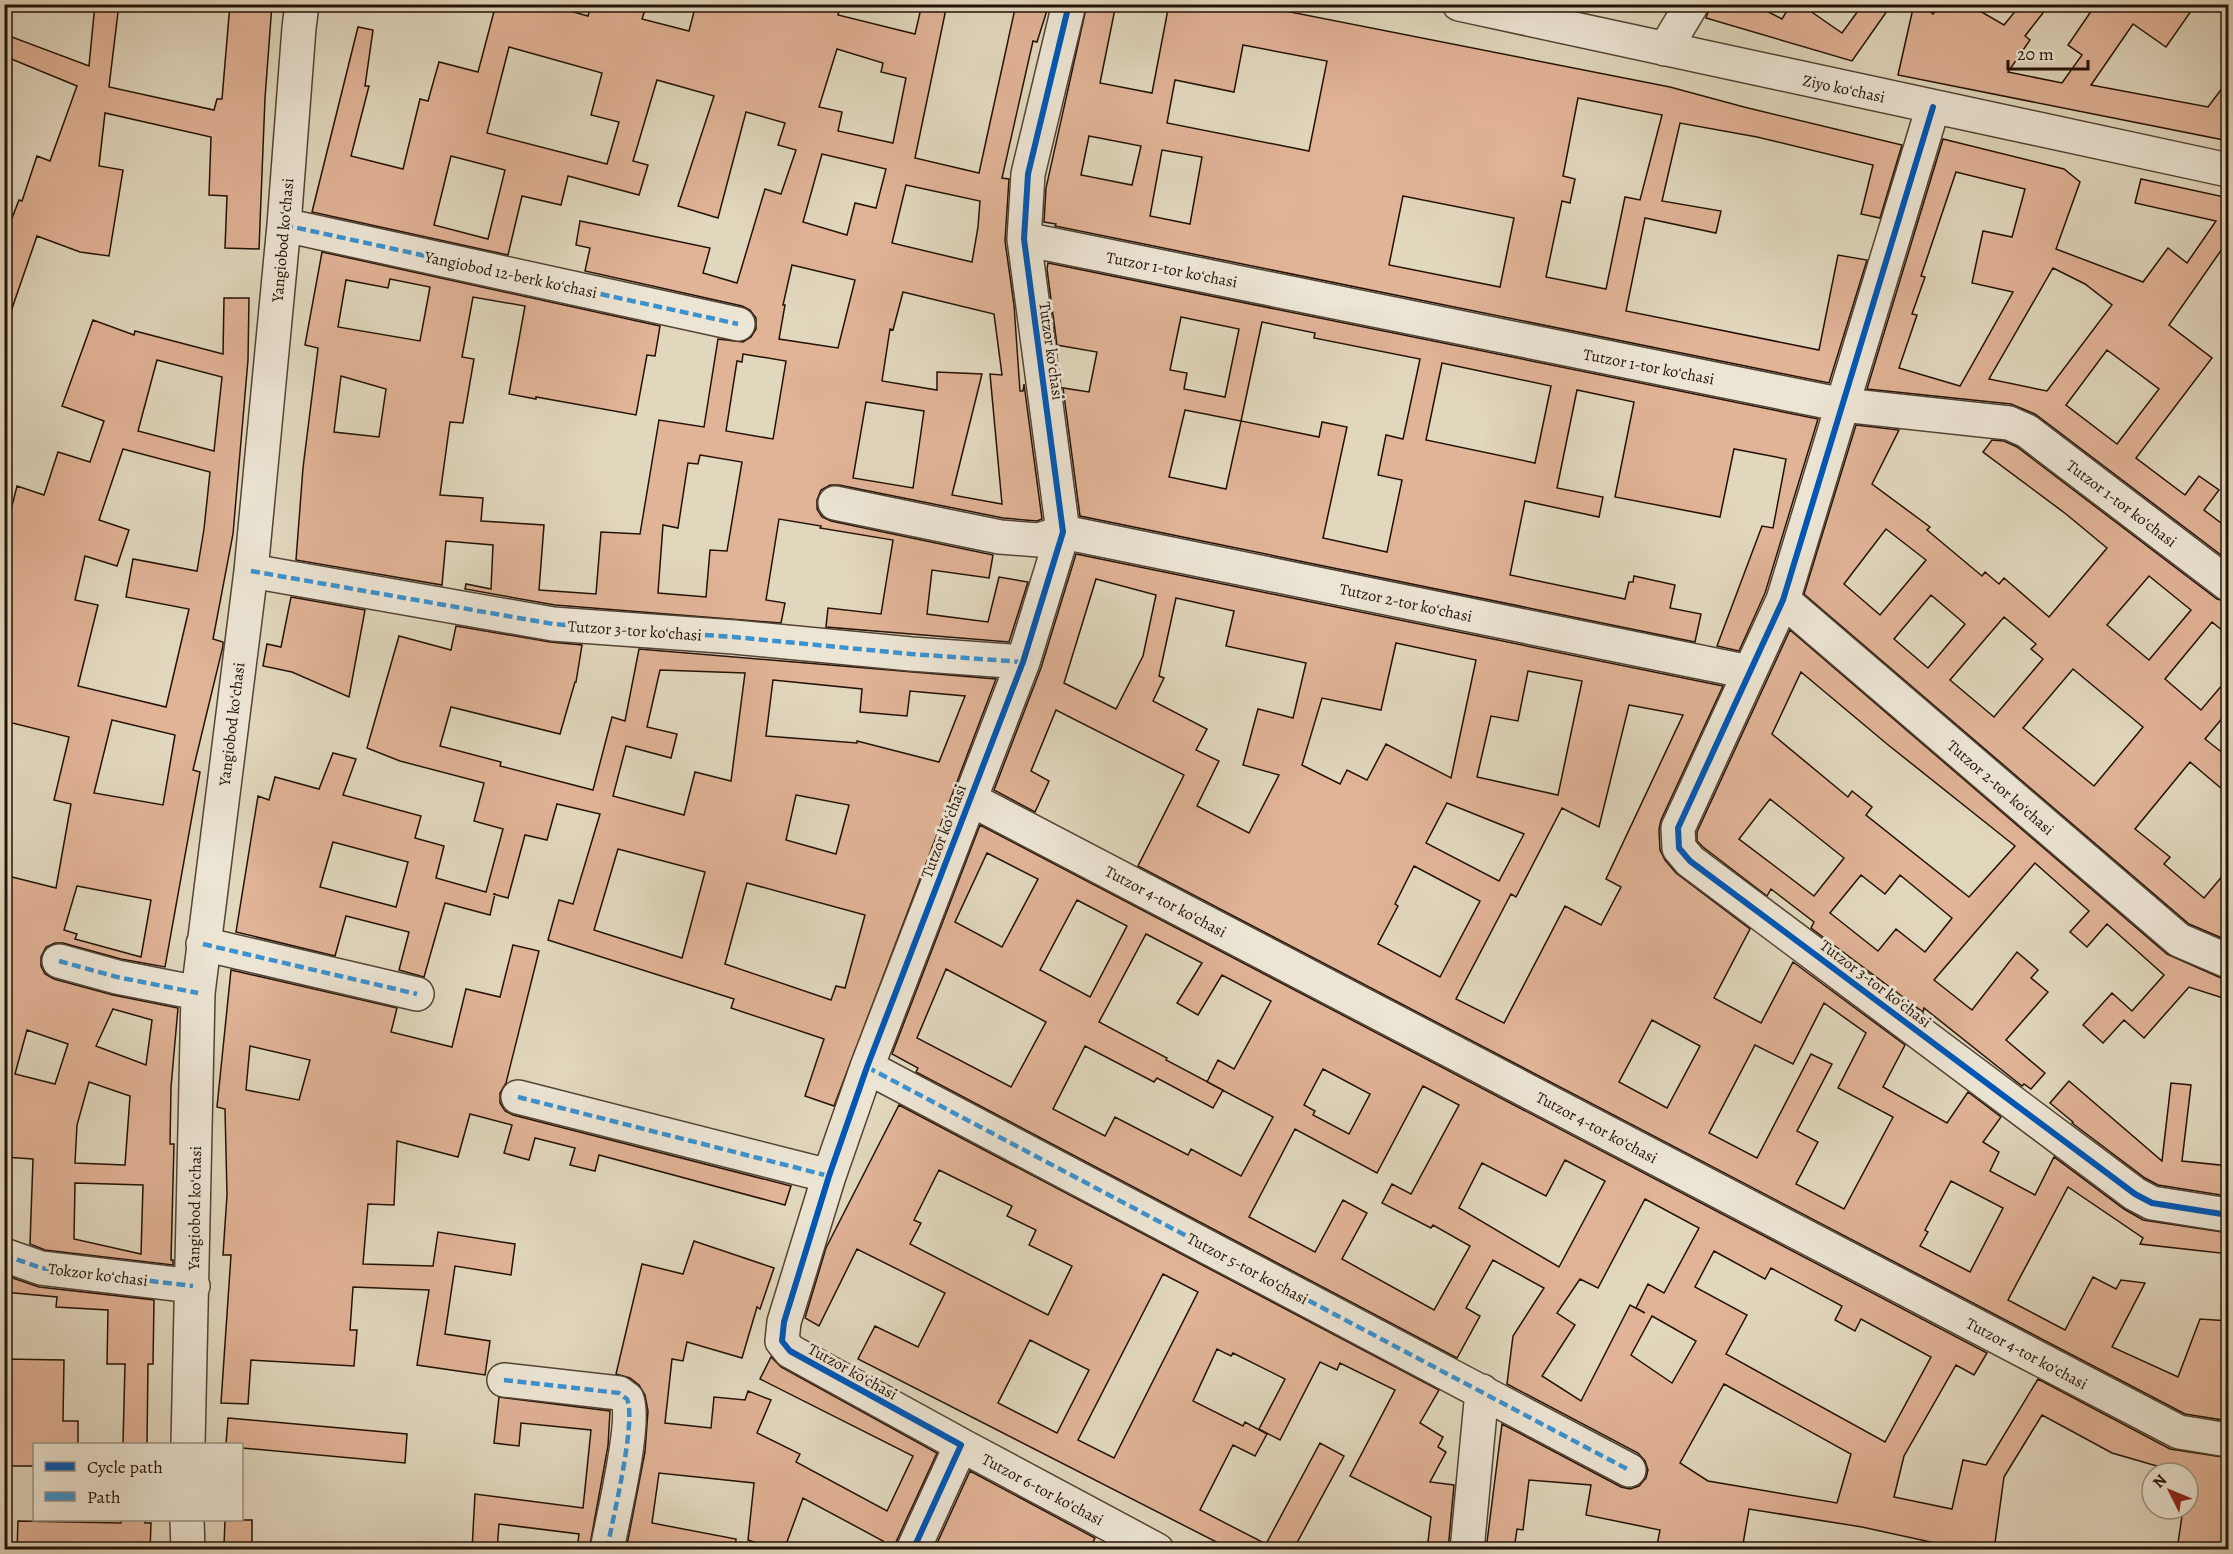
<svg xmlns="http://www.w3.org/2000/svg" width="2233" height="1554" font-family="Alegreya,serif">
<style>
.building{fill:#e1b397;stroke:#251206;stroke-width:1.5;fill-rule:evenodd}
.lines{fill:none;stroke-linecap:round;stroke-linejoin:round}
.minor-casing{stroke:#544334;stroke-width:36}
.minor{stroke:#ece5d4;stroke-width:33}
.quiet{stroke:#3b92d1;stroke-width:4.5;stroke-dasharray:9 4.5;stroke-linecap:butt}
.cycleway-casing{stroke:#ece5d4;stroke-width:10}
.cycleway{stroke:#0057b8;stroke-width:6}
.labels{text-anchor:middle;stroke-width:6;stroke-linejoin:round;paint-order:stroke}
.street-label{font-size:16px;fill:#251206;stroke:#ece5d4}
</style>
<rect width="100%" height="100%" fill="#e1d7bd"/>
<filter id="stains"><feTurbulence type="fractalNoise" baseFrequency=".00333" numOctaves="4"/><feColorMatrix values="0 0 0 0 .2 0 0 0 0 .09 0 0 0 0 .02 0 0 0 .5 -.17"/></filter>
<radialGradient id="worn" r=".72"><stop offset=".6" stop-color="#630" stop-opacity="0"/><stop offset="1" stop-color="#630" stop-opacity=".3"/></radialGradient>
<!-- building -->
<path class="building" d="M95,4h24l-10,83 105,23 3,-11h5l8,-95h42l-7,94 -6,151 -34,-1 2,-52 -18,-1 2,-58 -106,-24 -6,53 24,4 -14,86 -29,-4 -43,-16 -29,84 -4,-1v-80l15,-39 3,1 15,-45 13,5 27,-75 -73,-30v-22l85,32z
M496,4h49l43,12 3,-12h56l-5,15 47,12 7,-27h145l-3,11 77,19 7,-30h25l-32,154 64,15 37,-169h33l-12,38 -4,-1 -31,137 7,1 -4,62 9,64 6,86h3l1,-7 18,135 -5,2 -34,-3 -164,-33h-9l-9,5 -4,10v9l5,8 9,4 162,34 -4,23 -57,-8 -5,44 61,8 11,-45 29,5 -19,60 -183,-15 2,-19 53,6 12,-74 -73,-12 1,-2 -42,-7 -13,81 19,3 -4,20 -226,-18 -90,-16 1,-5 25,5 2,-44 -47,-4 -4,44 -146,-25 7,-92 15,-120 -13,-3 17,-93 338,74 -5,30 -8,-1 -11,60 -100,-18v2l-27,-5 16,-88 -52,-9 -11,60 12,2 -11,64 -13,-1 -10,73 43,3 -2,23 63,4 -5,65 57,4 5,-62 39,2 19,-114 45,7 14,-88 25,3 8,-5 5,-8v-11l-6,-8 -8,-4 -157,-35 5,-23 -14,-3 4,-24 130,27 -7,25 34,10 28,-94 16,5 15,-44 -18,-5 7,-22 -39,-11 -28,106 -40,-12 36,-110 -57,-16 -24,81 15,4 -9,30 -71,-19 -7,29 -39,-9 -14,59 -196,-43 46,-185 15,3 -8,56h4l-18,70 52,13 17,-70 8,2 11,-39 39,10zM509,47l93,26 -11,42 28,7 -12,42 -120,-31zM837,49l46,14 -2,9 25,6 -13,65 -55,-12 4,-19 -23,-5zM822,154l64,15 -10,39 -21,-5 -8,32 -44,-13zM451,156l54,14 -17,69 -54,-14zM906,185l74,16 -2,26 -6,35 -80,-19zM792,265l63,15 -17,68 -59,-9 6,-34h-2zM390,279l40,8 -10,54 -82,-14 8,-47 42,8zM903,292l91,22 8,61 -12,-1 12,130 -50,-9 30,-121 -45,-2v18l-55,-9 8,-52 3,1zM743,354l43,7 -13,78 -47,-8 11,-70 5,1zM341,376l45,13 -7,48 -45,-5zM866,402l58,9 -11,77 -60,-10zM700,455l42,7 -15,89 -17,-1 -4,47 -48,-4 5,-68 15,3 10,-65 10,1z
M1087,4h29l-16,79 52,10 17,-89h81l420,83 74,20 158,38 -22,73 -19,-4 12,-49 -116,-28 -77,-14 -18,78 59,10 -5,22 -71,-15 -19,93 193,39 19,-95 29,5 -38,123 -774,-157 1,-2 -12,-2 2,-34zM1243,45l84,16 -18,90 -142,-28 8,-43 59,12zM1578,98l84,17 -22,85 -15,-3 -19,92 -60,-12 16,-76 8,2 5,-24 -12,-3zM1089,136l52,10 -9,39 -51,-10zM1162,150l40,7 -12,67 -40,-8zM1403,196l111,22 -14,69 -111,-22z
M1711,4h42l29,15 9,-15h9l42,29 21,-29h29l-40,57 -146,-43z
M1914,4h6l13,10 8,-10h27l36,21 17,-21h29l-25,32 5,4 -22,32 54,11 20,-28 -14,-10 28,-41h100l-30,43 -33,-23 -42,61 117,22 21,-28v62l-331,-66z
M1943,139l121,30 16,13 -24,67 87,33 25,-34 19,15 29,-42 -81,-18 6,-24 88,19v41l-60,86 43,33 -76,100 49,37 14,-19 20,14 -15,20 25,19v32l-194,-147 -24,-10 -144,-15zM1956,172l69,17 -13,48 -29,-6 -11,52 41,9 -53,94 -61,-18 18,-53 -5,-1 13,-37 -4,-1zM2053,268l32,16 27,21 -65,86 -58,-12zM2107,350l52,39 -42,55 -51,-39z
M1048,263l770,156 -53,174 -26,58 -22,-5 45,-120 11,2 13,-69 -52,-10 -14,68 -105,-20 19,-95 -57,-12 -20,98 46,9 -4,20 -74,-16 -15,74 115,24 4,-17h4l1,-6 41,9 -5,23 31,6 -6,28 -615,-126 -17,-128 26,4 8,-40 -40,-7 -10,-76zM1181,317l58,12 -14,68 -41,-8 3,-16 -17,-3zM1262,322l53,11 -1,5 106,21 -17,80 -17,-4 -8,40 24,5 -15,72 -64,-14 24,-111 -25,-5 -3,15 -78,-16zM1442,363l109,23 -16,77 -109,-23zM1185,410l56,11 -15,68 -57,-12z
M224,298h25l-1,62 -15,174 -20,105 10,3v4l-30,124 7,2 -35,195 -44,-8 -58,-16h-8l-9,4 -5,10v9l4,8 9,5 59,16 65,13 -7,79 -1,57h4l-3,116h2v5l-128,-15 -15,-6 3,-85 -29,-2v-282l52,13 15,-84 -17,-4 15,-63 -65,-16v-183l13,-52 27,9 14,-43 32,10 14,-41 -42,-15 31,-86 41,15 1,-4 88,23zM157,360l65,17 -8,74 -76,-20zM123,449l87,23 -6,57 -7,42 -64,-12 -7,38 63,12 -23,98 -88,-21 20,-81 -23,-5 10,-44 32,10 12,-36 -30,-10zM112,720l63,15 -12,70 -69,-12zM77,886l74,14 -10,57 -66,-18 2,-5 -13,-4zM113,1009l39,11 -6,45 -50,-19zM27,1030l41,14 -13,40 -40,-10zM89,1082l41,14 -5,69 -50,-2 2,-38zM75,1183l68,2 -2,69 -67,-15z
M1856,425l43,5 -27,54 58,43 -3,3 55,46 3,-4 14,12 5,-6 45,39 58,-69 -41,-34 -83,-62 9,-12 12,1 13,6 200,152 12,3v34l-17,-14 -47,57 36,31 28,-33v33l-24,29 24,19v37l-39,-33 -55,67 35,28 -6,7 40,34 25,-30v73l-40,-17 -385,-330zM1886,529l40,31 -46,55 -36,-31zM2149,576l42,34 -42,50 -42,-35zM1931,595l34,29 -37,44 -34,-29zM2004,617l32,27 -5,5 12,10 -49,58 -44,-37zM2073,669l70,58 -49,59 -71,-58z
M1076,554l647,132 -62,134 -2,9 1,21 5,10 11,13 74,56 -36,69 47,25 32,-61 112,83 -22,42 64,36 21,-31 33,25 -18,25 16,10 -9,19 45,24 19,-38 70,52 19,11 86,13v21l-89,-10 3,-6 -75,-51 -60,113 57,30 28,-53 23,12 5,-9 24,3 -33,64 66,30 22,-58 29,2v100l-44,-7 -1047,-548 46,-91 -128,-65 -25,61 18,10 -14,31 -41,-22 47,-122zM1096,579l60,16 -13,61 -27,53 -52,-26zM1176,598l58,13 -8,35 80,17 -13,55 -35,-9 -15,56 36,10 -30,58 -52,-27 22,-45 -23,-11 11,-21 -54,-28 11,-23 -5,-2zM1396,643l80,17 -25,118 -65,-34 -19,36 -20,-10 -7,14 -38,-19 20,-67 59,12zM1528,671l54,10 -24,114 -81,-18 14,-61 27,5zM1629,705l54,10 -77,164 15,8 -20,38 -36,-19 -61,117 -48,-24 55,-105 5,3 46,-89 37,19zM1447,803l77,31 -25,47 -73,-38zM1414,866l66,35 -40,76 -62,-33 20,-38 -3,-2zM1824,1003l42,30 -28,55 55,29 -49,92 -48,-25 22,-42 -21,-11 35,-67 -21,-10 -54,104 -48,-25 46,-88 38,19zM1652,1020l48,26 -33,62 -48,-26zM1951,1181l52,27 -33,64 -50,-26 8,-14 -3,-2z
M291,597l74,13 -16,87 -57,-25 -29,-6 4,-22 14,3z
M456,626l94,16 32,3 -6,37h-1l-15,52 -109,-27 -11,39 61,16 -1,4 93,24 19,-73 13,4 14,-72 357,30 -162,427 -29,-10 19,-57 -93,-31 3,-9 -186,-59 11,-40 14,4 27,-90 -43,-10 -10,36 -22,-5 -17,63 -15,-4h2l-5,21 -45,-12 -21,74 -25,-7 10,-38 -63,-16 -11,40 -99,-24 22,-136 11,4 6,-23 44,12 14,-36 23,6 -13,36 78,21 -6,22 29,8 -8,32 50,14 17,-63 -29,-8 10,-38 -84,-22 -33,-13 32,-112 52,14zM660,670l85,3 -14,108 -36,-9 -11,43 -71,-19 13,-50 45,12 6,-24 -30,-7zM773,680l89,9 -2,23 47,4 3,-25 55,5 -26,66 -82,-21v2l-91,-7zM796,795l53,10 -13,49 -50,-14zM333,842l75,20 -12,45 -76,-20zM618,849l87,23 -23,86 -88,-28zM747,883l118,32 -20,73 -9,-2 -5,14 -106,-36z
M1790,630l377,324 54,24 8,1v21l-40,-13 -45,51 -20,-18 -21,23 -20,-18 29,-32 20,18 32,-36 -57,-51 -20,23 -17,-15 19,-21 -54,-48 -101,117 38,30 45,-58 21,18 -7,8 17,14 -42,48 39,33 -14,16 -7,-5 -2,2 -98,-78 -1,4 -112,-84 3,-6 -43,-33 -4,7 -64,-49 -6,-6v-9zM1801,672l86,72 128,102 -46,51 -103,-82 6,-8 -20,-16 -4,6 -76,-63zM1770,799l74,59 -30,38 -75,-57zM1861,875l24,19 15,-19 52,43 -27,34 -29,-23 -18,22 -48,-38z
M980,825l1007,528 -13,22 -18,-10 -52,91 -10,41 58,12 11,-49 23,5 52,-86 132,70 59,9v74l-4,18h-48l6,-41h5v-36h-7l-69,-20 -70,-38 -38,62 -10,73h-27l-105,-23 -113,-18 -7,41h-86l4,-20 -74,-15 5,-30 -62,-5 -6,50 -6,-1 -3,21h-28l16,-126 119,63 9,2 9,-3 7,-8 2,-8 -3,-9 -7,-8 -131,-69 6,-48 31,-48 -51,-28 -27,48 14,8 -23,42 -541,-286 2,-4 -26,-14zM987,853l51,26 -36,68 -47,-25zM1077,900l50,26 -37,71 -50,-27zM1146,934l56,29 -25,40 21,12 24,-40 49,26 -37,68 -16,-9 -11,22 66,35 -32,59 -50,-27 -3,6 -73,-38 -10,19 -52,-27 32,-63 69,36 3,-4 56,30 10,-18 -57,-30 1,-2 -68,-36zM946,969l100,53 -35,65 -94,-49zM1323,1069l47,25 -21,40 -36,-19 2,-4 -11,-6zM1423,1086l36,19 -48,89 -19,-10 -10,19 49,25 2,-3 37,21 -36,64 -92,-51 25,-46 -24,-13 -28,52 -66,-35 46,-88 82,44zM1565,1160l40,21 -46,86 -100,-59 23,-45 64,33zM1645,1199l54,29 -35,65 -16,-9 -12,24 9,5 -15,-8 -49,96 -39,-25 33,-51 -18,-12 23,-34 18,9zM1714,1251l51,28 6,-11 71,38 -7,14 20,11 6,-12 70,38 -46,85 -159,-88 21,-39 -52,-28zM1652,1316l44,25 -24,42 -41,-28zM1724,1384l127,70 -14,49 -129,-22 -28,-18z
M513,945l26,6 -33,132 -6,10v10l5,8 8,4 278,71 -6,19 -186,-50 -4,16 -25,-6 5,-17 -40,-10 -6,22 -25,-7 8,-28 -42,-11 -12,43 -61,-16 -3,64 -26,-1 -5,60 70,2 5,-34 77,12 -4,31 -56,-9 -10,68 45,7 -5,34 -68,-10 12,-75 -76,-3 -3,43h7l-3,36 -103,-6 -3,44 -27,-1 10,-148h-8l4,-60 -2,-86 -8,-2 14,-137 166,38 -6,24 61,15 14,-58 34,8zM250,1046l60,14 -11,40 -53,-10z
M2069,1081l93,80 9,-78 20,2 -9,76 47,5 -2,30 -69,-11 -13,-7 -73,-55 1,-1 -23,-19z
M899,1105l540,285 -19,33 23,14 -5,10 8,5 -16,30 24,3 -6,65h-21l4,-33 -81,-41 45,-86 -55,-27 -3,7 -17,-8 -40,78 -21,-11 26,-50 -52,-26 -2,3 -14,-7 -24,52 50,25 2,-4 22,12 -12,22 -22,-11 -33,65 66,34 54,-101 24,13 -51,94h-61l-374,-191 17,-33 43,21 27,-54 -88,-44 -38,77 -14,-8 21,-70zM939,1170l73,36 -5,10 29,14 -7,15 43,21 -24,49 -138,-71 11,-21 -7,-3zM1163,1274l35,18 -84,166 -36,-18zM1030,1340l59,30 -32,63 -59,-30z
M694,1241l80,27 -14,41 -3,-2 -15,51 -55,-16 -4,19 -11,-2 -7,64 46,5 3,-31 31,3 3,-9 23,9 -14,33 43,21 -4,8 91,49 26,-55 -153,-77 11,-22 10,10 156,86 -41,89 -1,8h-16l4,-9 -80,-43 -19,52h-6l-30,-10 6,-57 -95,-10 -7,50 84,16 -1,11h-64l-28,-6 -1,6h-16l19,-98 3,-41 -3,-16 -6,-10 -9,-7 -14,-4 26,-110 41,10z
M4,1275l35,12 115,13 -1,64h-5l-1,80h-24l2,-80h-18l1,-54 -52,-3 1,-10 -53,-5z
M4,1359l60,1 -1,61h15v23h-44v22h-30z
M499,1397l111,14 -2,35 -19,104h-12l2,-16 -80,-10 -2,26h-25l3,-56 108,14 8,-78 -70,-7 -2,23 -25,-3z
M228,1418l179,16 -2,29 -163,-15v-4h-16z
M970,1471l125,67 -6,12h-155z
M121,1520h24v3h6l-1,27h-133l1,-29 103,2z
M225,1520h27v26h-28z"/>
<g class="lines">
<!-- minor casing -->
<g class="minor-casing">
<path id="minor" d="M1459,4l769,166
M1665,49l27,-45
M1933,107l-150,493 -105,228 1,20 11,13 445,333 17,9 76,12
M284,225l454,99
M1024,239l819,166 166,18 18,8 13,10 188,143
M835,503l165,34 39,3 24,-8 686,140
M251,571l302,53 181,13 177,17 112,8
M1783,600l396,340 49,21
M970,799l1209,633 49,8
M203,944l214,50
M59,961l58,16 81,16
M867,1067l762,403
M518,1097l311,79
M4,1255l37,13 152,18
M504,1380l115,13 8,6c10,22 -15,122 -20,151
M188,1444l10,-451 53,-422 33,-346 15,-197 3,-24
M961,1445l196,105
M187,1520l1,30
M913,1550l48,-105 -171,-94 -8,-10 2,-19 45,-146 38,-109 156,-405 40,-130 -39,-293 4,-65 41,-170
M1467,1550l15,-159"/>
</g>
<!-- minor -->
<use href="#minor" class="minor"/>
<!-- quiet -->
<path class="quiet" d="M284,225l454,99
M251,571l302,53 181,13 177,17 112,8
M203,944l214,50
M59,961l58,16 81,16
M867,1067l762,403
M518,1097l311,79
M4,1255l37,13 152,18
M504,1380l115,13 8,6c10,22 -15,122 -20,151"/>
<!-- cycleway casing -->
<g class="cycleway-casing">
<path id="cycleway" d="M1933,107l-150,493 -105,228 1,20 11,13 445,333 17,9 76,12
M913,1550l48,-105 -171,-94 -8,-10 2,-19 45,-146 38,-109 156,-405 40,-130 -39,-293 4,-65 41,-170"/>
</g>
<!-- cycleway -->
<use href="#cycleway" class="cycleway"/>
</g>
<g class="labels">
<!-- street labels -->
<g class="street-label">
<text transform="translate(1844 88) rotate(12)" y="6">Ziyo koʻchasi</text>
<text transform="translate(282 240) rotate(-85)" y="6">Yangiobod koʻchasi</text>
<text transform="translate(1172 269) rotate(11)" y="6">Tutzor 1-tor koʻchasi</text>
<text transform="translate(511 274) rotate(12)" y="6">Yangiobod 12-berk koʻchasi</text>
<text transform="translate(1052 351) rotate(82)" y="6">Tutzor koʻchasi</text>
<text transform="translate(1649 366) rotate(11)" y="6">Tutzor 1-tor koʻchasi</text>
<text transform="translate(2122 503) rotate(37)" y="6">Tutzor 1-tor koʻchasi</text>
<text transform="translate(1406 602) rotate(12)" y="6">Tutzor 2-tor koʻchasi</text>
<text transform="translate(635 630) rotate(4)" y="6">Tutzor 3-tor koʻchasi</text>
<text transform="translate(231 724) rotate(-83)" y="6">Yangiobod koʻchasi</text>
<text transform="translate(2001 787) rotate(41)" y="6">Tutzor 2-tor koʻchasi</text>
<text transform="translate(943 831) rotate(-69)" y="6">Tutzor koʻchasi</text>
<text transform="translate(1166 901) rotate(28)" y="6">Tutzor 4-tor koʻchasi</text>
<text transform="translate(1876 983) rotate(37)" y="6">Tutzor 3-tor koʻchasi</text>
<text transform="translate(1597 1127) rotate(28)" y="6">Tutzor 4-tor koʻchasi</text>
<text transform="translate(194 1208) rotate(-89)" y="6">Yangiobod koʻchasi</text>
<text transform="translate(1248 1268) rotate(28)" y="6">Tutzor 5-tor koʻchasi</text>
<text transform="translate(98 1274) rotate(7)" y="6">Tokzor koʻchasi</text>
<text transform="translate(2027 1353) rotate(28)" y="6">Tutzor 4-tor koʻchasi</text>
<text transform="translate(853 1371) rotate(29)" y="6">Tutzor koʻchasi</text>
<text transform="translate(1043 1489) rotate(28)" y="6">Tutzor 6-tor koʻchasi</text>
</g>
</g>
<!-- margin -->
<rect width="2233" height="1554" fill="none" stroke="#e1d7bd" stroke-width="24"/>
<rect x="6" y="6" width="2221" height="1542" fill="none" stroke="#251206" stroke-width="3"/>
<rect x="12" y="12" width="2209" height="1530" fill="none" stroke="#251206" stroke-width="1.5"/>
<!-- legend -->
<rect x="33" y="1443" width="210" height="78" fill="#ece5d4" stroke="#9c9182" stroke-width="1.5"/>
<rect x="45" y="1462" width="30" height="9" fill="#0057b8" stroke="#9c9182" stroke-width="1.5"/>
<text x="87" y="1473" font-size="18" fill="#251206">Cycle path</text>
<rect x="45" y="1492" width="30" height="9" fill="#3b92d1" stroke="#9c9182" stroke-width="1.5"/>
<text x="87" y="1503" font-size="18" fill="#251206">Path</text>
<!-- north arrow -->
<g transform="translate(2170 1491) rotate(313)"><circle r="28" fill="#ece5d4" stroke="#9c9182" stroke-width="1.5"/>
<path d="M0-4.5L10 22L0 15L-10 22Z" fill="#8f2418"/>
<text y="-9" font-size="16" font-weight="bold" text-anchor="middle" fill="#251206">N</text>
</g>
<!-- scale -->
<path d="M2008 60v9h80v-9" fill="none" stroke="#251206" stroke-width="3"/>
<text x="2017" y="60" font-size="18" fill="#251206" stroke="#ece5d4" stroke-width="4.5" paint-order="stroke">20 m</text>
<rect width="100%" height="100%" filter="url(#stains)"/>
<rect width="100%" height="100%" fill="url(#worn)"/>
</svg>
